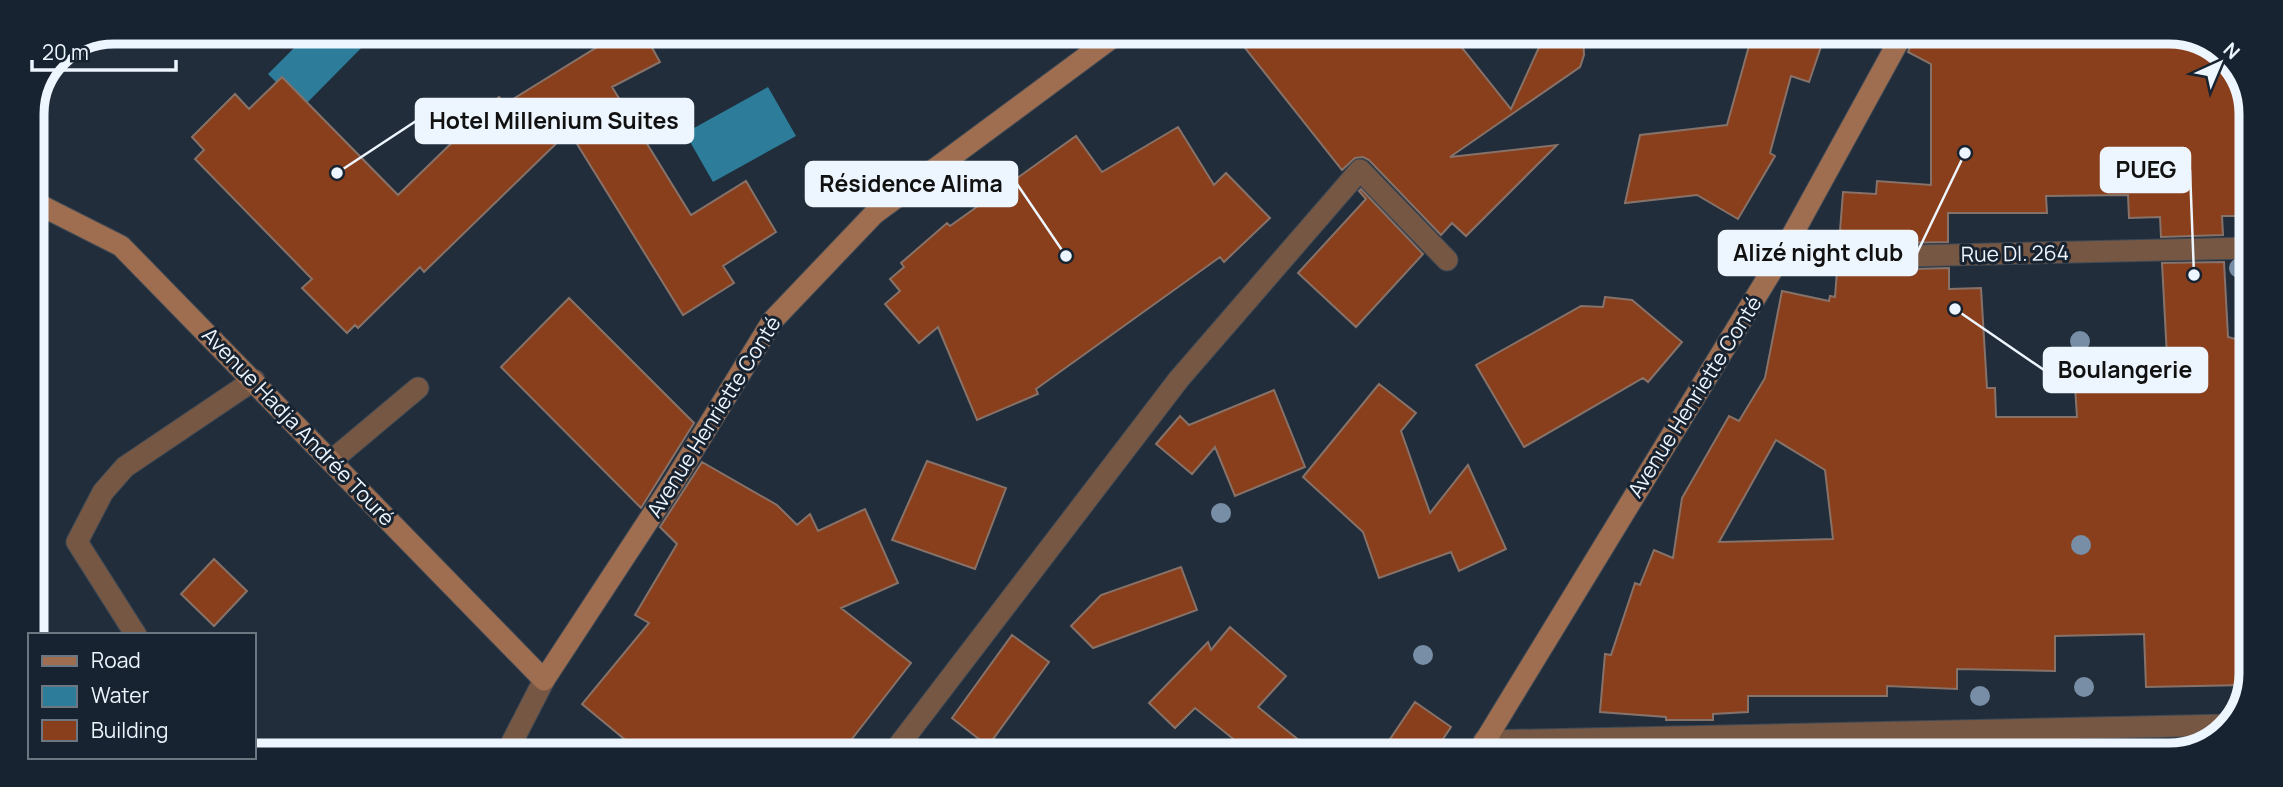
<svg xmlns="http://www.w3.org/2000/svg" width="2283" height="787" font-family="Manrope,sans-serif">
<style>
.water{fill:#2c7c9a}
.building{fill:#893f1c;stroke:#877269;stroke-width:2;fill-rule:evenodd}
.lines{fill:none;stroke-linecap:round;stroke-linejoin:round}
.service-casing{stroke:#3e4955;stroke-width:23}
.minor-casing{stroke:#3e4955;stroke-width:23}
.secondary-casing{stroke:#3e4955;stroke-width:23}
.service{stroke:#765744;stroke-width:21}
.minor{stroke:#765744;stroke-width:21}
.secondary{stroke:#9f6e50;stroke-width:21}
.tree{fill:#788ea6}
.labels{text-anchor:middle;stroke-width:6;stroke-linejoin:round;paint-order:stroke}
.street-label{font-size:21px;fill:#edf5fe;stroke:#172330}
.rim{fill:none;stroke:#edf5fe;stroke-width:9}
.leader{fill:none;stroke:#edf5fe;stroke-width:2.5}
.callout-dot{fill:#edf5fe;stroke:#172330;stroke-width:2.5}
.callout{fill:#edf5fe;stroke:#edf5fe;stroke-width:2.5}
.callout-label{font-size:23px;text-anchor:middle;font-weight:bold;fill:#111}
</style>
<rect width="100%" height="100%" fill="#212d3a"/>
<!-- water -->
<path class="water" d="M310,32h67l-75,76 -34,-34z
M768,87l28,49 -83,46 -28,-49z"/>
<!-- building -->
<path class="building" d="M590,32l54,1 16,29 -48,25 79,128 55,-34 30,51 -53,34 11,17 -51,32 -114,-184 -145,141 -4,-5 -62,61 -3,-3 -8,8 -45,-45 10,-9 -117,-120 9,-9 -12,-13 43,-43 14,15 33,-32 116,118 101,-98 6,7 92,-57z
M1234,34h217l60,75 34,-75h38l1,21 -4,12 -130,90 107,-12 -91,91 -14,-13 -11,12 -72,-75 -6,-3 -8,1 -13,12z
M1752,35h73l-16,47 -18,-6 -21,77 5,3 -37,63 -41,-24 -72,8 15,-68 87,-10z
M1915,35l280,1 39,27 17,45v108h-29l1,19 -62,2 -1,-20 -31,1 -1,-23 -82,1 1,17h-99v29l-109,2 4,-52 33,2 1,-13 54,4v-121l-23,-12z
M1178,127l36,58 12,-12 44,45 -46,44 -4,-5 -184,132 2,5 -61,26 -39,-93 -19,16 -34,-39 15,-13 -10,-12 14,-12 -3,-4 46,-40 3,3 126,-90 26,36z
M1361,189l62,65 -67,73 -58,-54 68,-74 -7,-8z
M2224,262l4,75 22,6 -3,342 -101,2 -2,-53 -89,2v35l-98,-2v20l-70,-3v10h-139v16l-35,2v6h-47v-3l-66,-5 5,-58 6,1 24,-72 5,2 14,-35 19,8 9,-60 47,-82 10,5 26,-43 17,-87 47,10 1,-5 5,1 2,-26 112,-3v21l32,-1 6,100h8l1,29h81l-3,-46 71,-3v-9l22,-2 -5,-94zM1776,440l49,30 8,69 -114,3z
M1605,297l27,3 50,42 -34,40 -5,-4 -119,69 -48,-82 105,-59 22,1z
M569,298l125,125 -53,85 -140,-141z
M1379,384l37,29 -15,18 29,82 38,-48 38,84 -47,22 -8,-19 -72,26 -16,-46 -60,-55z
M1274,390l31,77 -70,29 -20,-49 -23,27 -36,-30 24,-28 9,9z
M927,461l79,27 -31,81 -83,-29z
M702,462l75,43 20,20 13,-11 8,17 47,-22 33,74 -57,25 70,55 -70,90 -201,-1 -58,-48 67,-81 -14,-8 42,-71 -17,-17z
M214,559l33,32 -33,35 -33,-32z
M1181,567l16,43 -104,38 -22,-22 30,-31z
M1230,627l56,49 -28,31 58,47h-64l-57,-46 -20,20 -26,-25 59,-61 3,8z
M1012,635l37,27 -61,84 -36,-28z
M1415,702l36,25 -18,27h-53z"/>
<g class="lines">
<!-- service casing -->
<g class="service-casing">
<path id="service" d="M331,461l87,-73
M136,635l-59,-93 26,-50 22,-25 129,-87"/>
</g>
<!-- minor casing -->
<g class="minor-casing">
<path id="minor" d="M1779,259l471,-11
M1484,741l745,-16
M507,752l37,-72
M893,753l286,-374 181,-209 87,90"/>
</g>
<!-- secondary casing -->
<g class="secondary-casing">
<path id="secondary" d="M32,201l89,45 423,434 131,-200 98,-160 101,-106 243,-180
M1477,754l302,-495 123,-224"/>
</g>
<!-- service -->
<use href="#service" class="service"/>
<!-- minor -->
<use href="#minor" class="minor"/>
<!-- secondary -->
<use href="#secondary" class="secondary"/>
</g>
<!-- trees -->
<g class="tree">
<circle cx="2239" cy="268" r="10"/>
<circle cx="2080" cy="341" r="10"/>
<circle cx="1221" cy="513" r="10"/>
<circle cx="2081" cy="545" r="10"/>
<circle cx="1423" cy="655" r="10"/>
<circle cx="2084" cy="687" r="10"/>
<circle cx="1980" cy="696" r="10"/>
</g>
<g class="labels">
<!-- street labels -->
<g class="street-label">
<text transform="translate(2015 254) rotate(-1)" y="7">Rue DI. 264</text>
<text transform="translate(1695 397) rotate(-58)" y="7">Avenue Henriette Conté</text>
<text transform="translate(714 417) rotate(-58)" y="7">Avenue Henriette Conté</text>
<text transform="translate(298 427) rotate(46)" y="7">Avenue Hadja Andrée Touré</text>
</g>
</g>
<!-- crop -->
<path d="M0 0H2283V787H0ZM114 44H2169A70 70 0 0 1 2239 114V673A70 70 0 0 1 2169 743H114A70 70 0 0 1 44 673V114A70 70 0 0 1 114 44Z" fill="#172330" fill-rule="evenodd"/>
<path class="rim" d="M114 44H2169A70 70 0 0 1 2239 114V673A70 70 0 0 1 2169 743H114A70 70 0 0 1 44 673V114A70 70 0 0 1 114 44Z"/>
<!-- callouts -->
<path class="leader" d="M337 173L416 121M2194 275L2190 170M1066 256L1017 184M1965 153L1917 253M1955 309L2044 370"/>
<g class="callout-dot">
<circle cx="337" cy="173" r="7"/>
<circle cx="2194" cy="275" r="7"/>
<circle cx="1066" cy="256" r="7"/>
<circle cx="1965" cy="153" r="7"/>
<circle cx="1955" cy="309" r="7"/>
</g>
<g class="callout">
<rect x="416" y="99" width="277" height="44" rx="7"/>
<rect x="2101" y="148" width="89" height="44" rx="7"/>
<rect x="806" y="162" width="211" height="44" rx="7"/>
<rect x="1719" y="231" width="198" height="44" rx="7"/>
<rect x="2044" y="348" width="163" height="44" rx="7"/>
</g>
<g class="callout-label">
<text x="554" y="129">Hotel Millenium Suites</text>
<text x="2146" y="178">PUEG</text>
<text x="911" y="192">Résidence Alima</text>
<text x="1818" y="261">Alizé night club</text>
<text x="2125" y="378">Boulangerie</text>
</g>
<!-- legend -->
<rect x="28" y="633" width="228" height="126" fill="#172330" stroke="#6d7782" stroke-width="2"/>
<rect x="42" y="656" width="35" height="10" fill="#9f6e50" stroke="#6d7782" stroke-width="2"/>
<text x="91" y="668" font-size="21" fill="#edf5fe">Road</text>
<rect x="42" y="686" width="35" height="21" fill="#2c7c9a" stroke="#6d7782" stroke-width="2"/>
<text x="91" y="703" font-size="21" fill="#edf5fe">Water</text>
<rect x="42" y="720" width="35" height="21" fill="#893f1c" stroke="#6d7782" stroke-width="2"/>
<text x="91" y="738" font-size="21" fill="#edf5fe">Building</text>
<!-- north arrow -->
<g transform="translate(2220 63) rotate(44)" stroke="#172330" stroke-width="5" paint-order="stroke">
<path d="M0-5L12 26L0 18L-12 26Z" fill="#edf5fe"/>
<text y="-10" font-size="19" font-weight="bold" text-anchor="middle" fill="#edf5fe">N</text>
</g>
<!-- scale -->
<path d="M32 60v10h144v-10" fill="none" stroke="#edf5fe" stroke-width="3.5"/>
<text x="42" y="60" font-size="21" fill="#edf5fe" stroke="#172330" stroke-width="5" paint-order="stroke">20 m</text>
</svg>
